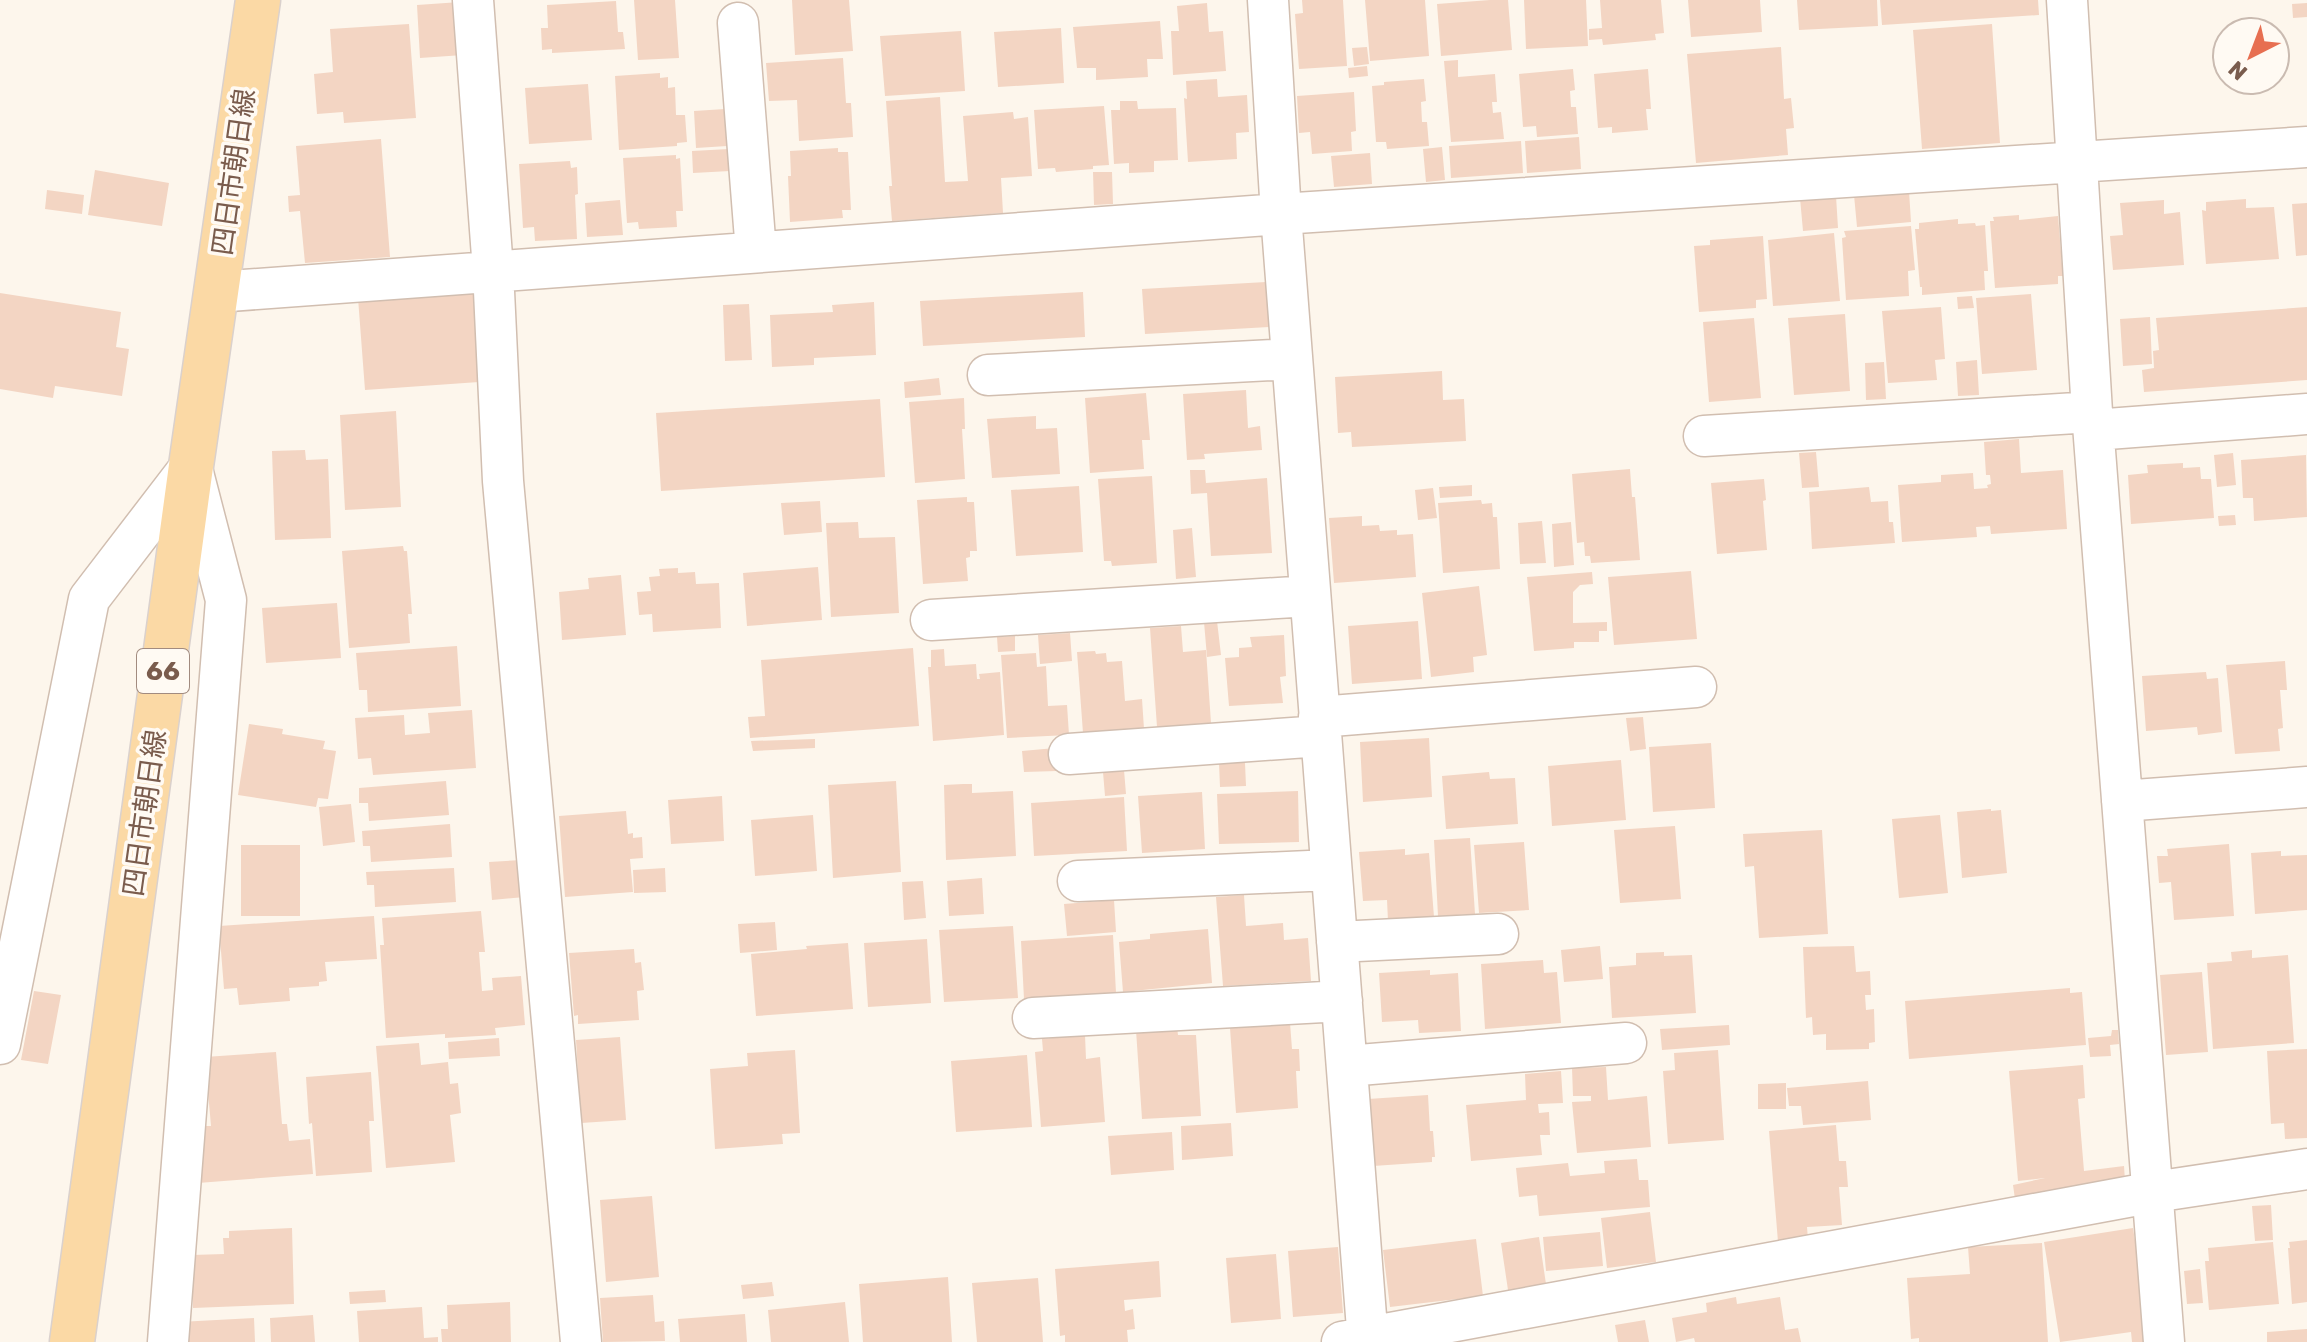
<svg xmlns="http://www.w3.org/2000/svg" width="2307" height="1342" font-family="Rubik,'Noto Sans JP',sans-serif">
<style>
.building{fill:#f3d5c3}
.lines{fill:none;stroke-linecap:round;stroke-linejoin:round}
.street-casing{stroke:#d1beb0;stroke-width:43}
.primary-casing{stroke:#dad1cd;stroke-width:47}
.street{stroke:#fff;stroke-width:40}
.primary{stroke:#fbd9a5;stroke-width:44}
.labels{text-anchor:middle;stroke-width:7;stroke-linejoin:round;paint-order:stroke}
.shield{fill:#fffaf3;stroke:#a28b7f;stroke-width:2}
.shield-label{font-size:26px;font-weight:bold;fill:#7a5c4d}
.street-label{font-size:28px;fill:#7a5c4d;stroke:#fffaf3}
</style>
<rect width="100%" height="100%" fill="#fdf6ec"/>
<!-- building -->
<path class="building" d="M634,0h41l4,58 -41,2z
M792,0h57l4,51 -58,4z
M1302,0h41l4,66 -48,3 -4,-55 8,-1z
M1365,0h60l4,56 -59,5z
M1490,0h18l4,50 -71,6 -4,-52z
M1524,0h62l2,46 -62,3z
M1600,0h61l3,33 -9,1 1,6 -53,5 -1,-6 -13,1v-11l13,-1z
M1688,0h72l2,32 -71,5z
M1797,0h80l1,26 -79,4z
M1880,0h158l1,15 -157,10z
M616,1l2,31h5l2,17 -73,4v-4l-10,1 -1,-22h7l-1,-23z
M460,2l3,53 -43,3 -3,-53z
M1207,3l2,29 14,-1 3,40 -53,4 -2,-44h8l-2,-25z
M2307,3v14l-14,1 -1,-14z
M1160,21l3,38h-16l1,18 -52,3v-12h-19l-4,-41z
M409,24l7,94 -72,5 -1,-11 -26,2 -3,-40 19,-2 -3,-43z
M1992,24l8,119 -78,6 -9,-119z
M1061,28l3,55 -66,4 -4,-55z
M961,31l4,60 -80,5 -5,-60z
M1367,47l2,17 -15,2 -2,-18z
M1781,47l3,52 7,-1 3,30 -8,1 2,26 -92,8 -9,-109z
M843,58l3,45h5l2,34 -54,4 -2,-41 -28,1 -3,-38z
M1458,60v17l37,-3 2,28h-5l1,11 8,-1 3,27 -53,3 -7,-81z
M1367,66l1,10 -19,2 -1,-10z
M1573,69l2,21 -5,1 1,16h5l2,27 -41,3 -1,-11 -13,1 -4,-53z
M1648,69l3,40h-5l2,21 -36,3v-6l-14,1 -4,-54z
M660,73v5l8,-1v11l7,-1 1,28h9l2,27 -10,1v3l-58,4 -4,-74z
M1217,79l1,18 29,-2 2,37 -13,1 1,26 -49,3 -4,-64 3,1 -1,-18z
M1424,79l2,22 -5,1 1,20h5l2,24 -42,3 -1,-7h-10l-4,-56 12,-1v-3z
M588,84l4,56 -63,4 -4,-56z
M1354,92l2,39 -5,1 1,19 -40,3 -2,-22 -11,1 -2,-37z
M940,97l5,85 23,-1 -5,-65 50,-4 1,7 14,-2 4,59 -31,2 2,35 -111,8 -3,-35h3l-6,-85z
M1120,101h17l1,8 38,-1 2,52 -24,1v11l-25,1v-10l-15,1 -3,-54h9z
M1104,106l5,59 -16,1v3l-37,3 -1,-4 -17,1 -4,-59z
M725,109l2,37 -31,2 -2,-37z
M1579,137l2,32 -54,4 -2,-32z
M381,139l9,118 -85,6 -5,-52 -11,1 -1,-16 12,-1 -4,-49z
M1521,141l2,32 -72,5 -2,-32z
M1442,147l3,33 -19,2 -3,-33z
M838,148v4h10l3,58h-9l1,8 -53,4 -2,-46h3l-1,-25z
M729,149l1,22 -37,2 -1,-22z
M1370,153l2,31 -38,3 -3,-31z
M676,155v4l4,-1 3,53h-7l1,16 -38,2 -1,-7 -11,1 -4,-65z
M570,161l1,7 6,-1 1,27 -3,1 2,44 -42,2 -1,-14 -11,1 -4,-64z
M95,170l74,13 -7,43 -74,-11z
M1093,172h19l1,32 -19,1z
M47,190l37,5 -2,19 -37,-5z
M1909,191l2,31 -54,5 -3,-32z
M1836,196l2,32 -35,3 -3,-33z
M2246,199v9l28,-1 5,52 -73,5 -4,-54 4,1v-9z
M620,200l3,35 -36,2 -2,-34z
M2164,200v14l16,-2 4,53 -71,5 -3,-34 13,-1 -3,-32z
M2307,203v52l-11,1 -4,-52z
M2019,215v5l39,-4 5,60h-5v8l-63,4 -5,-67h4l-1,-4z
M1958,219v5l17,-1 1,3 9,-1 3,46h-4l1,19 -63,5v-8h-2l-5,-58h4v-6z
M1911,226l4,44 -7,1 1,25 -63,4 -4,-62 4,-1 -2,-6z
M1834,233l6,68 -67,5 -5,-66z
M1763,236l4,63 -11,1v8l-57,4 -5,-66 16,-1v-5z
M1266,282l3,45 -124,7 -3,-45z
M473,290l6,92 -114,8 -7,-92z
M1083,292l2,45 -162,9 -3,-45z
M0,293l121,19 -5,35 13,2 -7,47 -67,-10 -2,12 -53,-9z
M2031,294l6,76 -55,4 -6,-76z
M1972,296l2,12 -16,1 -1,-12z
M874,302l2,53 -62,3v7l-42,2 -2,-52 63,-3 -1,-7z
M749,304l3,56 -27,1 -2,-56z
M1941,307l4,52 -10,1 2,20 -49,3 -6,-72z
M2307,307v73l-163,12 -2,-22 12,-2 -1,-17 6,-1 -3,-32z
M1845,314l5,77 -56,4 -6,-77z
M2150,317l2,47 -29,2 -3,-47z
M1754,318l7,80 -52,4 -6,-80z
M1977,360l2,35 -21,1 -2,-34z
M1884,362l2,37 -20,1 -1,-37z
M1442,371l1,29 21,-1 2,42 -114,6 -1,-15 -13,1 -3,-56z
M939,378l2,17 -36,3 -1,-16z
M1246,390l2,38 12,-2 2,24 -58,4 1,5 -18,1 -4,-66z
M1146,393l4,47h-8l2,29 -54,4 -5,-75z
M964,398l1,31h-3l3,50 -50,4 -6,-81z
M880,399l5,78 -224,14 -5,-78z
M396,411l5,96 -56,3 -5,-95z
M1036,416v13l21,-1 3,46 -68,4 -5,-59z
M2019,439l2,34 42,-3 4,59 -76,5 -1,-8 -14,1 1,10 -75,5 -4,-57 43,-3v-7l32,-2 1,16 14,-1 -1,-3 4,-1 -1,-9h-4l-2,-33z
M305,450l1,10 22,-1 3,79 -56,2 -3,-89z
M1816,452l3,35 -17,1 -3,-35z
M2233,453l3,32 -19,2 -3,-32z
M2306,455l1,62 -53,4 -1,-23h-10l-2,-38z
M2183,463v5l17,-1 1,12h10l3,39 -83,6 -3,-49 20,-2 -1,-8z
M1630,469l2,28h3l5,63 -49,3 -1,-7h-5l-1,-14 -7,1 -5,-69z
M1190,470h15l1,13 61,-5 5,75 -61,3 -4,-63 -16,1z
M1152,476l5,87 -45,3 -1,-5h-7l-6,-82z
M1764,479l2,21 -3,1 4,49 -50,4 -6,-71z
M1472,485v11l-32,2 -1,-11z
M1079,486l4,66 -67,4 -5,-66z
M1869,487l2,15 17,-1 1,21h4l2,21 -83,6 -3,-57z
M1433,488l4,30 -19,2 -3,-30z
M967,497v5h7l3,49h-7v6l-4,1 2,23 -45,3 -6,-84z
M1481,500l1,4 10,-1 1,14h4l3,52 -57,4 -5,-70z
M820,501l2,31 -38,3 -3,-32z
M2235,515l1,10 -17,1 -1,-10z
M1362,516v10l17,-1 1,6 17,-1v5l16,-1 3,43 -82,6 -5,-65z
M1542,521l4,42 -26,1 -2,-41z
M858,522l1,16 36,-1 4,76 -68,4 -5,-94z
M1571,522l3,43 -20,2 -2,-43z
M1192,528l4,49 -20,2 -3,-49z
M403,546l1,5h3l5,63h-4l2,29 -61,5 -7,-97z
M818,567l4,53 -75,6 -4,-53z
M678,568v5l17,-1 1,12 23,-1 2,45 -68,4 -1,-18 -13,1 -2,-23 14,-1 -2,-14 11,-1 -1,-7z
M1691,571l6,68 -83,6 -6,-68z
M1592,572l1,12 -13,1 -7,7v31l34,-1v9h-8v11h-25v6l-40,3 -7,-74z
M621,575l5,60 -64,5 -3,-48 30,-3 -1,-11z
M1479,586l8,69 -14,2 1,15 -43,5 -9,-84z
M337,603l4,55 -75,5 -4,-55z
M1217,621l4,34 -14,2 -3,-35z
M1418,621l4,58 -70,5 -4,-58z
M1181,626l2,26 23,-2 5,73 -54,4 -7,-99z
M1070,633l2,28 -32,3 -2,-29z
M1284,635l2,41 -6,1 3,26 -54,3 -4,-48 14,-1v-9l13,-1 -2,-10z
M1015,636v15l-17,1 -1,-15z
M457,646l4,60 -93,6 -1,-22h-8l-3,-37z
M913,648l6,78 -169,12 -2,-21 17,-1 -4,-56z
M944,649l1,17 31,-2 1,15h3l-1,-5 21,-2 4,63 -71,6 -5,-74h3v-17z
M1095,651l1,3 10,-1 1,9 15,-1 3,40 17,-2 2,30 -61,4 -6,-81z
M1036,653l1,14 9,-1 2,40 19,-1 2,30 -62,3 -6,-83z
M2285,661l2,29h-7l3,38 -5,1 2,22 -45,3 -9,-89z
M2206,672l1,7 11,-1 4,54 -24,3 -1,-8 -51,4 -4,-55z
M472,710l4,58 -103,7 -2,-17 -13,1 -3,-41 49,-3 1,20 25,-2 -2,-20z
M1643,717l3,32 -16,2 -4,-33z
M249,724l34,5 -1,5 43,7 -2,8 13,2 -8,48 -10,-1 -2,9 -78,-12z
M1429,738l3,59 -69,5 -3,-60z
M815,739v9l-62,3 -2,-10z
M1711,743l4,65 -62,4 -4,-65z
M1055,748l2,23 -33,1 -2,-21z
M1621,760l5,60 -74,6 -4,-60z
M1219,763h26l1,23 -26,1z
M1124,770l2,24 -21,2 -2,-24z
M1489,772l1,7 25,-1 3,46 -72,5 -4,-53z
M446,781l3,34 -80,6 -1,-18h-9v-15z
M896,781l5,91 -68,6 -5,-93z
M963,784h9v9l41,-2 3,65 -70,4 -2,-75z
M1298,791l1,51 -80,2 -2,-50z
M1202,792l3,57 -63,4 -4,-57z
M722,796l2,45 -53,3 -3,-44z
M1124,797l3,54 -93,5 -3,-53z
M351,804l4,38 -32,4 -4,-39z
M1991,809v2l10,-1 6,63 -45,5 -5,-66z
M626,811l2,23 5,-1v5l9,-1 1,21 -13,1 3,33 -68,5 -6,-81z
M813,815l4,56 -62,5 -4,-56z
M1940,815l8,78 -49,5 -7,-79z
M450,824l2,33 -81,5 -1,-16h-7l-1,-15z
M1675,826l6,73 -61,4 -6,-73z
M1822,830l6,104 -69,4 -5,-72 -9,1 -2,-33z
M1470,838l5,76 -37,2 -4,-76z
M1524,842l5,68 -50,3 -5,-68z
M2229,844l5,72 -60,4 -3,-38 -12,1 -2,-27h11l-1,-7z
M241,845h59v71h-59z
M1405,849v6l24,-2 5,64 -46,4 -1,-21 -24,1 -4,-49z
M2281,851v5l26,-1v55l-52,4 -4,-61z
M522,860l3,37 -33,3 -3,-38z
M454,868l2,34 -81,5 -1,-22h-7l-1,-13z
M665,868l1,24 -32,1 -1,-23z
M982,878l2,36 -35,2 -2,-35z
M923,881l3,37 -22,2 -2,-38z
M1244,895l2,31 37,-3 1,17 24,-2 3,43 -88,5 -7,-89z
M1114,900l2,32 -49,4 -3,-32z
M481,911l4,41h-6l3,39 11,-1 -1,-12 29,-2 4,49 -30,3 1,7 -51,3v-4l-59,4 -6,-93h4l-2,-27z
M374,916l3,43 -52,3 2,19 -8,1v4l-30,2 1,13 -51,4 -2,-17 -13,1 -5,-63z
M775,922l2,28 -37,3 -2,-29z
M1013,926l5,72 -74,4 -5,-72z
M1208,929l4,54 -89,9 -4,-50 31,-3v-5z
M1113,935l3,58 -92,6 -3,-58z
M927,939l4,64 -63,4 -4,-64z
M848,943l5,66 -97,7 -5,-62 56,-5 -1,-3z
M1600,946l3,33 -39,3 -3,-32z
M1854,946l2,26 14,-1 1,24h-6l1,15 8,-1 1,33 -6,1v6l-43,1v-16l-13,1 -1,-18 -6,1 -3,-71z
M634,949l1,14 6,-1 3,28 -7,1 2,29 -61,4v-9l-4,1 -5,-63z
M2252,950v8l36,-3 6,88 -81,6 -6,-86 25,-2 -1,-9z
M1664,952v4l28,-1 4,58 -84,5 -3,-51 27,-2v-12z
M1543,960l1,13 13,-1 4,51 -76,6 -4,-65z
M1430,970v5l28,-2 3,58 -42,2 -1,-13 -36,2 -3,-49z
M2202,972l6,80 -42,3 -6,-80z
M2070,988v5l12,-1 4,53 -177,14 -4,-58z
M34,991l27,4 -13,69 -27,-4z
M1290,1023l2,26h7l1,22h-4l2,37 -62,5 -6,-85z
M1729,1025l1,20 -68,5 -2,-21z
M1177,1027l1,8h18l5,81 -59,3 -6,-89z
M2112,1030h6l1,14 -9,1 1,11 -21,1 -2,-19 23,-2z
M1085,1035l1,24 14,-2 5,65 -64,5 -6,-75 8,-1 -1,-12z
M620,1037l6,83 -45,3 -5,-83z
M499,1038l1,18 -51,3 -1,-17z
M419,1043l2,22 27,-3 2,22 8,-1 3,30 -11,2 5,47 -69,6 -10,-122z
M2307,1049v89l-22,1 -1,-16 -13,1 -4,-73z
M795,1050l5,83 -18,1 1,10 -68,5 -5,-80 38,-3 -1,-13z
M1718,1050l6,90 -56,4 -5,-73 12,-1 -1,-17z
M276,1052l6,72h5l2,17 21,-2 3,35 -115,9 4,-57h9l-6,-69z
M1027,1055l5,72 -76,5 -5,-71z
M2083,1065l2,33 -7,1 6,72 40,-5 1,15 -110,18 -2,-14 32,-7 -27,3 -9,-110z
M1606,1067l2,33 39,-4 4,51 -74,6 -5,-51 19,-1v-5h-18l-1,-28z
M1561,1071l2,32 -25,1 1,9 10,-1 1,23h-10l2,20 -71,6 -5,-56 60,-5 -1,-26z
M371,1072l3,49h-5l3,51 -56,4 -4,-53 -3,1 -3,-47z
M1868,1081l3,39 -68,5 -2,-19h-12l-2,-18z
M1786,1083v26h-28v-25z
M1428,1095l2,36h3l2,26h-3v5l-59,4 -5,-67z
M1231,1123l2,33 -51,4 -1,-34z
M1836,1125l3,36h7l2,26h-9l3,38 -35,2 1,12 -30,3 -9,-111z
M1172,1132l2,38 -63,5 -3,-39z
M1637,1159l2,21h9l2,27 -111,9 -2,-21 -18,2 -3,-29 52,-5 2,13 35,-3 -1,-12z
M652,1196l7,81 -53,5 -6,-82z
M2271,1205l2,35 -18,1 -3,-35z
M1650,1212l6,50 -49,6 -6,-50z
M292,1228l2,76 -101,4 -1,-53 32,-1 -1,-16h6v-7z
M2133,1228l16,101 -3,13h-14l-1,-10 -71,10 -16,-100z
M1600,1232l3,34 -57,5 -3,-34z
M1539,1237l7,47 -38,6 -7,-47z
M1476,1239l7,57 -93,11 -7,-57z
M2307,1240v62l-15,2 -4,-56h2l-1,-6z
M2273,1242l6,62 -70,6 -4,-49h4l-1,-13z
M2042,1243l6,99h-129v-4l-8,1 -4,-61 63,-4 -2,-27z
M1338,1247l5,66 -50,4 -5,-66z
M1276,1254l5,65 -50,4 -5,-65z
M1159,1261l2,36 -37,3 1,11 8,-2 2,20 -8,1 1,12h-63v-7l-5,1 -5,-67z
M2200,1269l3,34 -16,1 -3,-33z
M948,1277l4,65h-89l-4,-58z
M1038,1278l5,64h-66l-5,-59z
M772,1282l2,14 -31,3 -2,-14z
M385,1290l1,12 -36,2 -1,-12z
M653,1295l2,27 9,-1 1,20 -62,1 -3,-44z
M1736,1297l1,7 43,-7 5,33 13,-2 3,14h-106l-1,-4 -18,4 -4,-24 35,-6 -1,-9z
M510,1302l1,40h-69l-1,-13h7l-1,-24z
M845,1302l4,40h-78l-3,-32z
M422,1307l2,31 14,-1v5h-79l-2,-31z
M745,1314l2,28h-67l-2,-23z
M313,1315l2,27h-44l-1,-24z
M254,1318l1,24h-75l-1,-20z
M1645,1320l4,22h-31l-3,-17z
M2307,1329v13h-40v-10z"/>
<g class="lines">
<!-- street casing -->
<g class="street-casing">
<path id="street" d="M473,0l20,270 10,211 78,861
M1268,0l13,214 87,1128
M2067,0l25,412 72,930
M738,23l18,229
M216,292l1065,-78 1026,-67
M988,375l304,-16
M2094,430l213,-16
M1704,436l388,-24
M931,620l379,-24
M1319,717l377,-30
M1069,754l252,-18
M2122,801l185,-14
M1078,881l253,-11
M1337,942l161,-8
M1033,1018l309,-17
M0,1044l89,-445 102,-133
M1347,1066l279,-23
M168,1342l58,-742 -34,-131
M1342,1342l812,-150 153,-23"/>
</g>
<!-- primary casing -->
<g class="primary-casing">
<path id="primary" d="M72,1342l119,-876 67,-466"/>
</g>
<!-- street -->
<use href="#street" class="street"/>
<!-- primary -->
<use href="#primary" class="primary"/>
</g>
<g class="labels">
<!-- shield labels -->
<rect class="shield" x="137" y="649" width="52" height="44" rx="6"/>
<g class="shield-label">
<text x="163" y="680">66</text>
</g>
<!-- street labels -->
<g class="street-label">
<text transform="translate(233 172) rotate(-82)" y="10">四日市朝日線</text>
<text transform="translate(144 813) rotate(-82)" y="10">四日市朝日線</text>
</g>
</g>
<!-- north arrow -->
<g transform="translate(2251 56) rotate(222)"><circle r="38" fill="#fffaf3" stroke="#cabbb1" stroke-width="2"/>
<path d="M0-6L14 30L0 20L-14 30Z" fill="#e76f51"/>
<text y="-12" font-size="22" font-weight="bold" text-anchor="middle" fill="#7a5c4d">N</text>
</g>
</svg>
